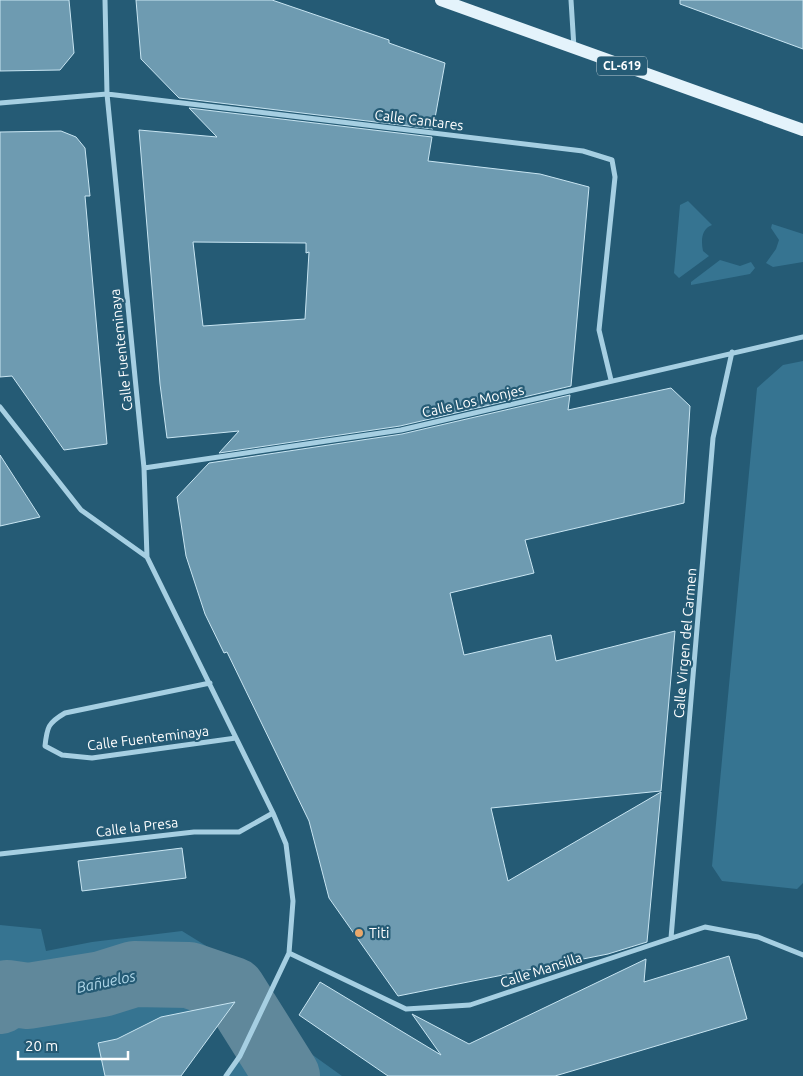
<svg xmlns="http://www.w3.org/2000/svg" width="803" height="1076" font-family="Ubuntu,sans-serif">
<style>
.green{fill:#367491}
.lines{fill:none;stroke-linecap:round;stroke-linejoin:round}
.river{stroke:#60889b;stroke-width:66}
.building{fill:#6e9bb1;stroke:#c8e5f2;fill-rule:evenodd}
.minor{stroke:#a6cfe2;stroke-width:5}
.primary{stroke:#e4f3fb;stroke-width:12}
.poi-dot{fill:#eaa86b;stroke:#255b75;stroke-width:2}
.labels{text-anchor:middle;stroke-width:4.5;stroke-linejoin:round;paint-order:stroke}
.shield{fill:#255b75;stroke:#beced6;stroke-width:1}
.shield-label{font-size:12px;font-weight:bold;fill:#fff}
.street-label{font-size:14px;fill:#fff;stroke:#255b75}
.poi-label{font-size:14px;fill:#fff;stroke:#255b75;text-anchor:start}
.water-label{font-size:15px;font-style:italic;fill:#b1d8ea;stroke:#255b75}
</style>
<rect width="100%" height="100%" fill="#255b75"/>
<!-- green -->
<path class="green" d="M688,201l24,24c-11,4 -11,16 -9,26l6,5 -30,22 -5,-5 6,-68z
M772,224l31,10v28l-30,5 -7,-4 10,-14 3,-9 -8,-12z
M720,260l20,6 11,-4 4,6 -5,6 -59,11v-3z
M803,361v522l-6,6 -75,-8 -10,-15 45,-478 26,-23z
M0,925l41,4 5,22 46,-9 90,-11 60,37 -22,37 -59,12 -44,22 -19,4 7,33h-105z
M254,1027l28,6 60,43h-116z"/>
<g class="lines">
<!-- river -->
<path class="river" d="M0,1001l7,-8 21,3 74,-12 32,-10 55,1 44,15 54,86"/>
</g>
<!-- building -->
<path class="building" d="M0,0h69l5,53 -14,17 -60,1z
M136,0h136l117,40v3l56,20 -12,66 -254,-31 -38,-39z
M680,0h123v49l-123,-45z
M189,108l243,29 -4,24 112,13 49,13 -18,199 -171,40 -181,27 20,-22 -72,7 -7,-54 -21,-254 78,7zM193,242l113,1v10l3,-1 -4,67 -102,7z
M61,131l15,6 9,11 5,48h-5l22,248 -43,6 -52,-74 -12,1v-245z
M671,388l19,18 -6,97 -159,37 9,33 -84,20 14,62 87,-20 5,26 119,-30 -14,160 -170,17 17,73 153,-89 -14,150 -39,12 -210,42 -69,-98 -20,-77 -82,-169 -3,1 -19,-39 -19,-58 -9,-59 32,-34 193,-29 168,-39 -2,15z
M0,455l40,62 -40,9z
M182,848l4,30 -104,13 -4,-30z
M729,956l18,63 -192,57h-167l-89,-61 21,-33 121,73 -29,-41 57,30 177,-85 -2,23z
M235,1002l-54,74h-76l-7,-33 19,-4 44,-22z"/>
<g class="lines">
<!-- minor -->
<path class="minor" d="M105,0l2,94 37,374 3,89 126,256 13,31 7,57 -4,52 -49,103 -14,20
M571,0l3,48
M0,103l107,-9 476,57 29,9 3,17 -16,153 12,50
M0,407l81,103 66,47
M144,468l257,-38 402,-93
M210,683l-145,30c-17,10 -18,14 -20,33l17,9 30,3 144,-20
M0,854l194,-22h45l34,-19
M671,938l42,-500 19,-86
M289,953l117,56 64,-4 235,-78 53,10 45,18"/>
<!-- primary -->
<path class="primary" d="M441,0l362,130"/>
</g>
<!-- markers -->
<circle class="poi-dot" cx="359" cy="933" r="5"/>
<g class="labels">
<!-- shield labels -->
<rect class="shield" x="597" y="56.5" width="50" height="19" rx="4"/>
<g class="shield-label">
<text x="622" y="70">CL-619</text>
</g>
<!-- street labels -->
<g class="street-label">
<text transform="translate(419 120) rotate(7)" y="5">Calle Cantares</text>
<text transform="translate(121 350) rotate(-96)" y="5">Calle Fuenteminaya</text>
<text transform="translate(473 401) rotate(-13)" y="5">Calle Los Monjes</text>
<text transform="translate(685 643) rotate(-85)" y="5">Calle Virgen del Carmen</text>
<text transform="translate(148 738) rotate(-7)" y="5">Calle Fuenteminaya</text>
<text transform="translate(137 827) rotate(-7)" y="5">Calle la Presa</text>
<text transform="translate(541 970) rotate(-18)" y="5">Calle Mansilla</text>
</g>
<!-- poi labels -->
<g class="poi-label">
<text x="369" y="938">Titi</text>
</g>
<!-- water labels -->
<g class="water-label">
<text transform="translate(106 982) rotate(-12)" y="5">Bañuelos</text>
</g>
</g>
<!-- scale -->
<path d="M18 1051v8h110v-8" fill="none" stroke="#ffffff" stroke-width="2.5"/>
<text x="25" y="1051" font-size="15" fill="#ffffff" stroke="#255b75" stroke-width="4" paint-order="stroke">20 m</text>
</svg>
